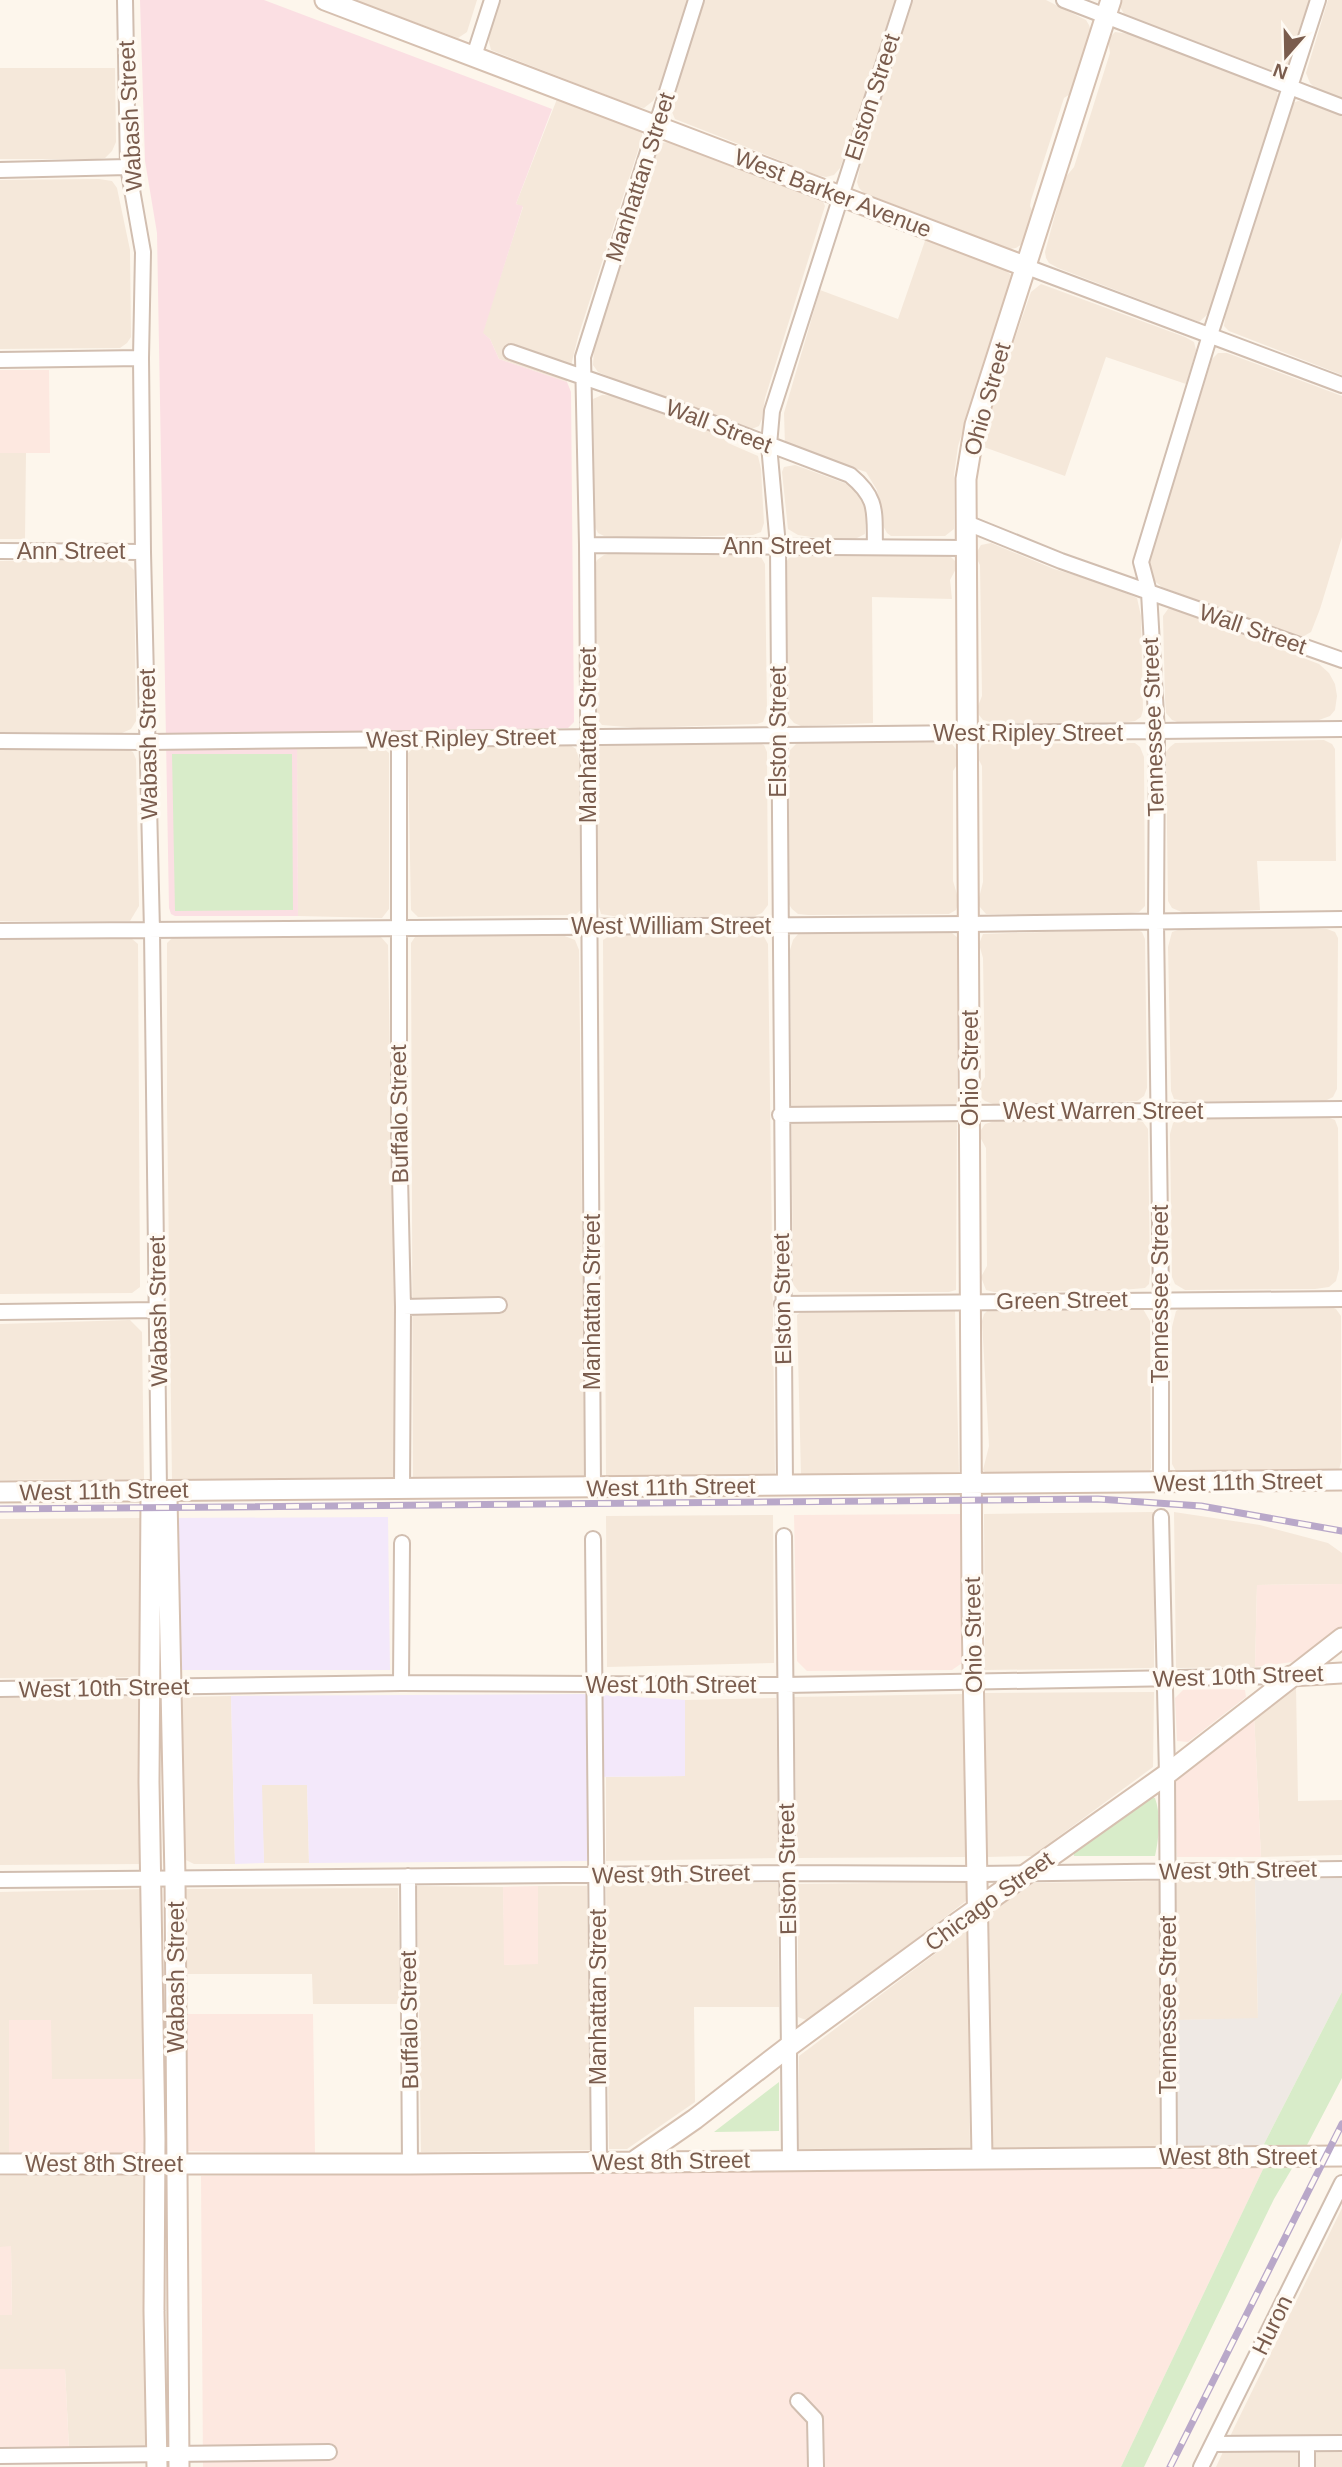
<svg xmlns="http://www.w3.org/2000/svg" width="1342" height="2467" font-family="Arial,sans-serif">
<style>
.residential{fill:#f5e8da}
.commercial{fill:#fde8e0}
.industrial{fill:#efe9e4}
.education{fill:#f3e8fa}
.medical{fill:#fbdfe3}
.green{fill:#d8ecc9}
.lines{fill:none;stroke-linecap:round;stroke-linejoin:round}
.street-casing{stroke:#d1beb0;stroke-width:18}
.secondary-casing{stroke:#d6c0b0;stroke-width:23}
.street{stroke:#fff;stroke-width:14}
.secondary{stroke:#fff;stroke-width:19}
.rail-casing{stroke:#b9a8c9;stroke-width:7}
.rail{stroke:#fffaf3;stroke-width:4.5;stroke-dasharray:13;stroke-linecap:butt}
.labels{text-anchor:middle;stroke-width:7;stroke-linejoin:round;paint-order:stroke}
.street-label{font-size:23px;fill:#7a5c4d;stroke:#fffaf3}
</style>
<rect width="100%" height="100%" fill="#fdf6ec"/>
<!-- residential -->
<path class="residential" d="M354,0h123l-10,32 -9,6z
M501,0h187l-30,92 -5,9 -9,7 -7,-1 -146,-57 -3,-12z
M705,0h190l-40,126 -15,42 -6,7 -8,2 -9,-2 -142,-56 -3,-7 7,-32z
M912,0h134l40,20 3,5 2,6 -19,62 -8,5 -33,102 -1,6 3,7 -11,31 -6,4 -6,1 -146,-56 -5,-5 -2,-6 5,-24z
M1123,0h186l-24,73 -5,1h-8l-63,-24 -85,-36 -4,-7z
M1328,0h14v100l-25,-10 -7,-7 -4,-10z
M1115,32l29,4 129,50 4,5 1,6 -69,216 -10,9 -141,-54 -9,-5 -3,-5 -1,-6 20,-74 9,-11 36,-114 -2,-14z
M0,68h115l1,74 -4,9 -7,7 -8,1h-97z
M557,99l85,33v6l-64,199 -11,45 -68,-23 -9,-20 -8,-6 41,-126 -7,-3z
M1298,101l14,1 30,12v261l-113,-44 -5,-5 1,-9 68,-214z
M668,142l142,50 13,9 2,5 -60,192 -3,21 -3,7 -10,4 -105,-38 -46,-20 -5,-7 1,-17 62,-198 6,-7z
M99,179l13,2 5,7 13,62 1,87 -4,6 -7,5 -120,1v-169z
M926,238l78,31 7,6 -1,9 -52,162 -4,29v54l-9,7h-54l-4,-3 -5,-9 -5,-34 -11,-18 -81,-27 -1,-32 36,-123 78,29z
M1041,284l144,53 9,5 2,8 -10,34 -80,-27 -41,119 -84,-30 9,-36 41,-118z
M1218,353h9l115,43v141l-22,72 -9,23 -7,4h-12l-130,-49 -9,-7 -4,-12 2,-14 61,-195z
M602,395l19,1 100,39 7,8 30,13 3,13 3,54 -3,9 -8,3 -124,3 -25,-2 -6,-3 -4,-8 -1,-126z
M0,453h26l-1,86h-25z
M795,465l52,19 16,10 4,7 -2,33 -10,5 -44,-2 -13,-2 -10,-6 -6,-57 2,-5z
M991,543l63,26 54,16 29,13 4,18 2,94 -2,7 -6,4 -22,3 -119,-1 -11,-3 -4,-5 -1,-9 4,-10 -2,-131 -5,-10 6,-10z
M620,551h113l28,6 4,7 2,147 -4,11 -6,2 -118,4 -37,-3 -4,-5 -2,-15 -1,-140 2,-5 7,-5z
M932,552l19,5 4,4 2,6 -7,13 2,19 -80,-2 1,126 -72,3 -7,-3 -6,-7 -3,-151 3,-6 5,-5z
M0,561h121l6,2 7,7 2,151 -5,8 -9,4 -122,-1z
M1168,609l10,1 141,54 10,9 6,11 2,12 -2,14 -5,6 -11,4 -139,3 -8,-3 -6,-7 -1,-14 -2,-83z
M752,740l12,5 3,7 1,153 -6,8 -7,3 -130,2 -24,-4 -2,-7 -4,-148 5,-14 8,-3z
M1324,740l8,4 3,5 1,112h-79l3,49 -76,3 -12,-5 -4,-7 -2,-141v-8l4,-5 5,-4z
M799,741l144,1 9,2 6,8v11l-5,8v110l6,20 -3,9 -7,4 -141,1 -10,-1 -6,-5 -4,-6 1,-146 1,-7z
M1135,743l5,4 4,10 1,149 -6,6 -27,3 -126,-1 -7,-8 -1,-4 5,-20 -1,-116 -5,-10 5,-12z
M417,745h153l6,4 4,13 1,148 -6,5 -157,2 -7,-7 -3,-157z
M374,746l8,1 7,6v156l-7,9 -84,-2 -1,-168z
M0,747l125,1 8,4 3,7 3,147 -9,15h-130z
M1312,928l15,1 8,3 3,6 -1,151 -4,8 -10,5 -138,-1 -11,-2 -3,-8 -3,-144 4,-15 6,-2z
M1135,929l7,3 3,7 2,149 -3,8 -7,5 -45,3h-99l-8,-3 -6,-6 -1,-7 7,-11 -2,-119 -4,-14 4,-10z
M939,931l13,2 6,5 -2,352 -7,2h-150l-6,-8 -3,-334 3,-10 5,-6z
M434,932l128,3 13,5 4,10 6,526 -172,2 -2,-535 6,-9z
M755,932l8,3 5,9 7,531 -169,1 -3,-536 8,-5z
M368,935l13,2 7,8 9,532 -225,5 -5,-377v-162l5,-5z
M0,936l123,1 8,1 7,6 2,343 -8,6 -132,1z
M1324,1116l11,4 3,8 1,141 -3,12 -7,6 -14,2 -130,1 -10,-6 -3,-7 -2,-143 3,-11 7,-6z
M1133,1120l10,2 5,7 2,145 -1,10 -4,4 -35,3 -116,1 -8,-2 -5,-13 6,-11 -1,-118 -6,-11 1,-7 4,-6 10,-3z
M1326,1305l10,4 5,7v146l-3,12 -160,1 -6,-11v-137l4,-16 7,-4z
M1135,1308l8,1 7,12 1,147 -3,7 -159,1 -6,-6 6,-24 -7,-125 2,-7 4,-4z
M948,1309l7,1 4,164 -158,1 -4,-160 4,-3z
M130,1320l12,12 2,147 -144,1v-156z
M1154,1512v156l-169,2 -1,-156z
M1174,1512l86,13 68,18 14,10v31l-85,1 -2,82 -79,1z
M773,1515l1,148 -167,4 -1,-151z
M142,1518l1,159 -143,1v-159z
M1296,1687l2,114 44,-1v55l-81,2 -7,-142z
M1154,1692l-1,75 -121,89 -45,1 -2,-164z
M965,1694l2,163 -170,1 -3,-161z
M144,1696l-1,168 -143,1v-167z
M231,1696l4,168h-41l-14,-7 -3,-147 7,-13z
M776,1698l3,160 -173,3v-84l79,-1v-76z
M307,1784l2,79h-45l-3,-78z
M1174,1880h81l3,139 -82,1z
M1161,1881l1,267h-172l-4,-235 40,-30z
M968,1882l-2,19 -157,120 -11,-4v-133z
M778,1883l1,124h-85l1,95 -68,47h-18l-3,-265z
M417,1886l86,1 2,78 33,-2v-77h49l5,264 -171,2z
M398,1888l2,116h-87l-1,-30h-127l-5,-85z
M145,1889l-3,190h-90l-43,-58v133h-9v-262z
M967,1930l3,218 -171,1v-93z
M146,2175l1,273 -78,1 -4,-80h-65v-54l12,-1 -1,-67h-11v-71z
M1342,2208v259h-126l18,-39z"/>
<!-- commercial -->
<path class="commercial" d="M0,370h49l1,83h-50z
M962,1514l3,147 -13,9 -145,1 -10,-10 -3,-146z
M1342,1584v43l-50,35 -37,5 2,-82z
M1229,1689l16,1 1,7 -58,45 -11,-1 -2,-43 8,-8z
M1254,1715l7,142h-84l-3,-78z
M538,1886v78l-34,1 -1,-78z
M185,2014h128l2,139 -129,-2z
M9,2020h42l1,59h90l4,74 -137,1z
M1265,2165l-144,302h-918l-2,-291z
M11,2246l1,69h-12v-68z
M0,2369h65l4,80h-69z"/>
<!-- industrial -->
<path class="industrial" d="M1342,1878v114l-79,154h-86l-1,-126 82,-2 -3,-138z"/>
<!-- education -->
<path class="education" d="M388,1517l2,153h-210l-5,-152z
M586,1694l99,6v76l-97,1v84l-279,2 -2,-78h-45l2,78 -29,1 -4,-168z"/>
<!-- medical -->
<path class="medical" d="M140,0h124l288,109 -36,95 7,2 -40,127 7,6 9,20 68,23 4,10 3,330 -6,6 -271,4 1,184h-123l-4,-2 -2,-6 -12,-675 -12,-72z"/>
<!-- green -->
<path class="green" d="M172,754h120l1,156 -118,1z
M1149,1796l6,2c6,16 4,41 0,58h-81l-1,-5z
M1342,1992v86l-35,67 -44,1z
M779,2082v49l-65,1z
M1265,2165h29l-20,34 -130,268h-23z"/>
<g class="lines">
<!-- street casing -->
<g class="street-casing">
<path id="street" d="M125,0l3,167 15,85 -2,106 2,194 9,379 7,559
M1064,0l278,107
M474,56l18,-56
M0,170l128,-3
M1027,267l315,118
M511,352l167,58 172,65c29,24 24,37 25,72
M0,360l141,-2
M967,523l94,38 281,99
M587,545l380,3
M0,551l143,1
M399,740v394l4,173 -1,182
M0,741l147,1 1195,-13
M0,931l969,-7 373,-5
M780,1115l562,-6
M782,1304l560,-5
M403,1307l96,-2
M0,1312l158,-2
M1161,1483v-184l-5,-376 1,-190 -8,-141 -8,-30 69,-227 108,-335
M785,1485l-7,-939 -9,-101 3,-34 132,-411
M593,1488l-6,-943 -4,-188 113,-357
M1161,1517l6,257 2,383
M784,1536l6,624
M593,1539l6,623
M401,1683l1,-140
M0,1689l401,-6 384,2 505,-9
M408,1876l2,288
M0,1880l788,-7 189,1 365,-5
M798,2401l17,18 1,48
M1213,2444l129,-1
M1307,2444v23
M0,2456l329,-4
M1201,2467l141,-284"/>
</g>
<!-- secondary casing -->
<g class="secondary-casing">
<path id="secondary" d="M325,0l702,267
M0,1492l1342,-12
M1291,1676l51,-3
M982,2157l-10,-547 -6,-1131 9,-54 136,-425
M633,2162l62,-43 93,-72 169,-124 210,-149 175,-136
M0,2164h410l932,-8
M157,2467l-3,-156 1,-172 -6,-357 2,-283 8,-9 8,8 8,380 4,589"/>
</g>
<!-- street -->
<use href="#street" class="street"/>
<!-- secondary -->
<use href="#secondary" class="secondary"/>
<!-- rail casing -->
<g class="rail-casing">
<path id="rail" d="M0,1509l1098,-10 103,7 141,25
M1170,2467l172,-343"/>
</g>
<!-- rail -->
<use href="#rail" class="rail"/>
</g>
<g class="labels">
<!-- street labels -->
<g class="street-label">
<text transform="translate(872 97) rotate(-72)" y="8">Elston Street</text>
<text transform="translate(130 116) rotate(-93)" y="8">Wabash Street</text>
<text transform="translate(640 177) rotate(-72)" y="8">Manhattan Street</text>
<text transform="translate(833 193) rotate(21)" y="8">West Barker Avenue</text>
<text transform="translate(987 399) rotate(-74)" y="8">Ohio Street</text>
<text transform="translate(719 426) rotate(21)" y="8">Wall Street</text>
<text x="777" y="554">Ann Street</text>
<text x="71" y="559">Ann Street</text>
<text transform="translate(1253 629) rotate(19)" y="8">Wall Street</text>
<text transform="translate(1153 727) rotate(-92)" y="8">Tennessee Street</text>
<text transform="translate(778 732) rotate(-90)" y="8">Elston Street</text>
<text x="1028" y="741">West Ripley Street</text>
<text transform="translate(588 735) rotate(-90)" y="8">Manhattan Street</text>
<text transform="translate(461 738) rotate(-1)" y="8">West Ripley Street</text>
<text transform="translate(148 744) rotate(-91)" y="8">Wabash Street</text>
<text x="671" y="934">West William Street</text>
<text transform="translate(970 1068) rotate(-90)" y="8">Ohio Street</text>
<text x="1103" y="1119">West Warren Street</text>
<text transform="translate(399 1114) rotate(-91)" y="8">Buffalo Street</text>
<text transform="translate(1160 1294) rotate(-90)" y="8">Tennessee Street</text>
<text transform="translate(782 1299) rotate(-91)" y="8">Elston Street</text>
<text transform="translate(1062 1300) rotate(-1)" y="8">Green Street</text>
<text transform="translate(592 1302) rotate(-90)" y="8">Manhattan Street</text>
<text transform="translate(158 1311) rotate(-91)" y="8">Wabash Street</text>
<text transform="translate(1238 1482) rotate(-1)" y="8">West 11th Street</text>
<text transform="translate(671 1487) rotate(-1)" y="8">West 11th Street</text>
<text transform="translate(104 1491) rotate(-1)" y="8">West 11th Street</text>
<text transform="translate(973 1635) rotate(-91)" y="8">Ohio Street</text>
<text transform="translate(1238 1676) rotate(-2)" y="8">West 10th Street</text>
<text x="671" y="1693">West 10th Street</text>
<text transform="translate(104 1688) rotate(-1)" y="8">West 10th Street</text>
<text transform="translate(787 1869) rotate(-91)" y="8">Elston Street</text>
<text transform="translate(1238 1870) rotate(-1)" y="8">West 9th Street</text>
<text transform="translate(671 1874) rotate(-1)" y="8">West 9th Street</text>
<text transform="translate(989 1901) rotate(-36)" y="8">Chicago Street</text>
<text transform="translate(176 1977) rotate(-90)" y="8">Wabash Street</text>
<text transform="translate(598 1997) rotate(-90)" y="8">Manhattan Street</text>
<text transform="translate(1168 2005) rotate(-90)" y="8">Tennessee Street</text>
<text transform="translate(409 2020) rotate(-91)" y="8">Buffalo Street</text>
<text x="1238" y="2165">West 8th Street</text>
<text transform="translate(671 2161) rotate(-1)" y="8">West 8th Street</text>
<text x="104" y="2172">West 8th Street</text>
<text transform="translate(1272 2325) rotate(-64)" y="8">Huron</text>
</g>
</g>
<!-- north arrow -->
<g transform="translate(1286 56) rotate(200)" stroke="#fffaf3" stroke-width="5" paint-order="stroke">
<path d="M0-5L12 26L0 18L-12 26Z" fill="#7a5c4d"/>
<text y="-10" font-size="19" font-weight="bold" text-anchor="middle" fill="#7a5c4d">N</text>
</g>
</svg>
